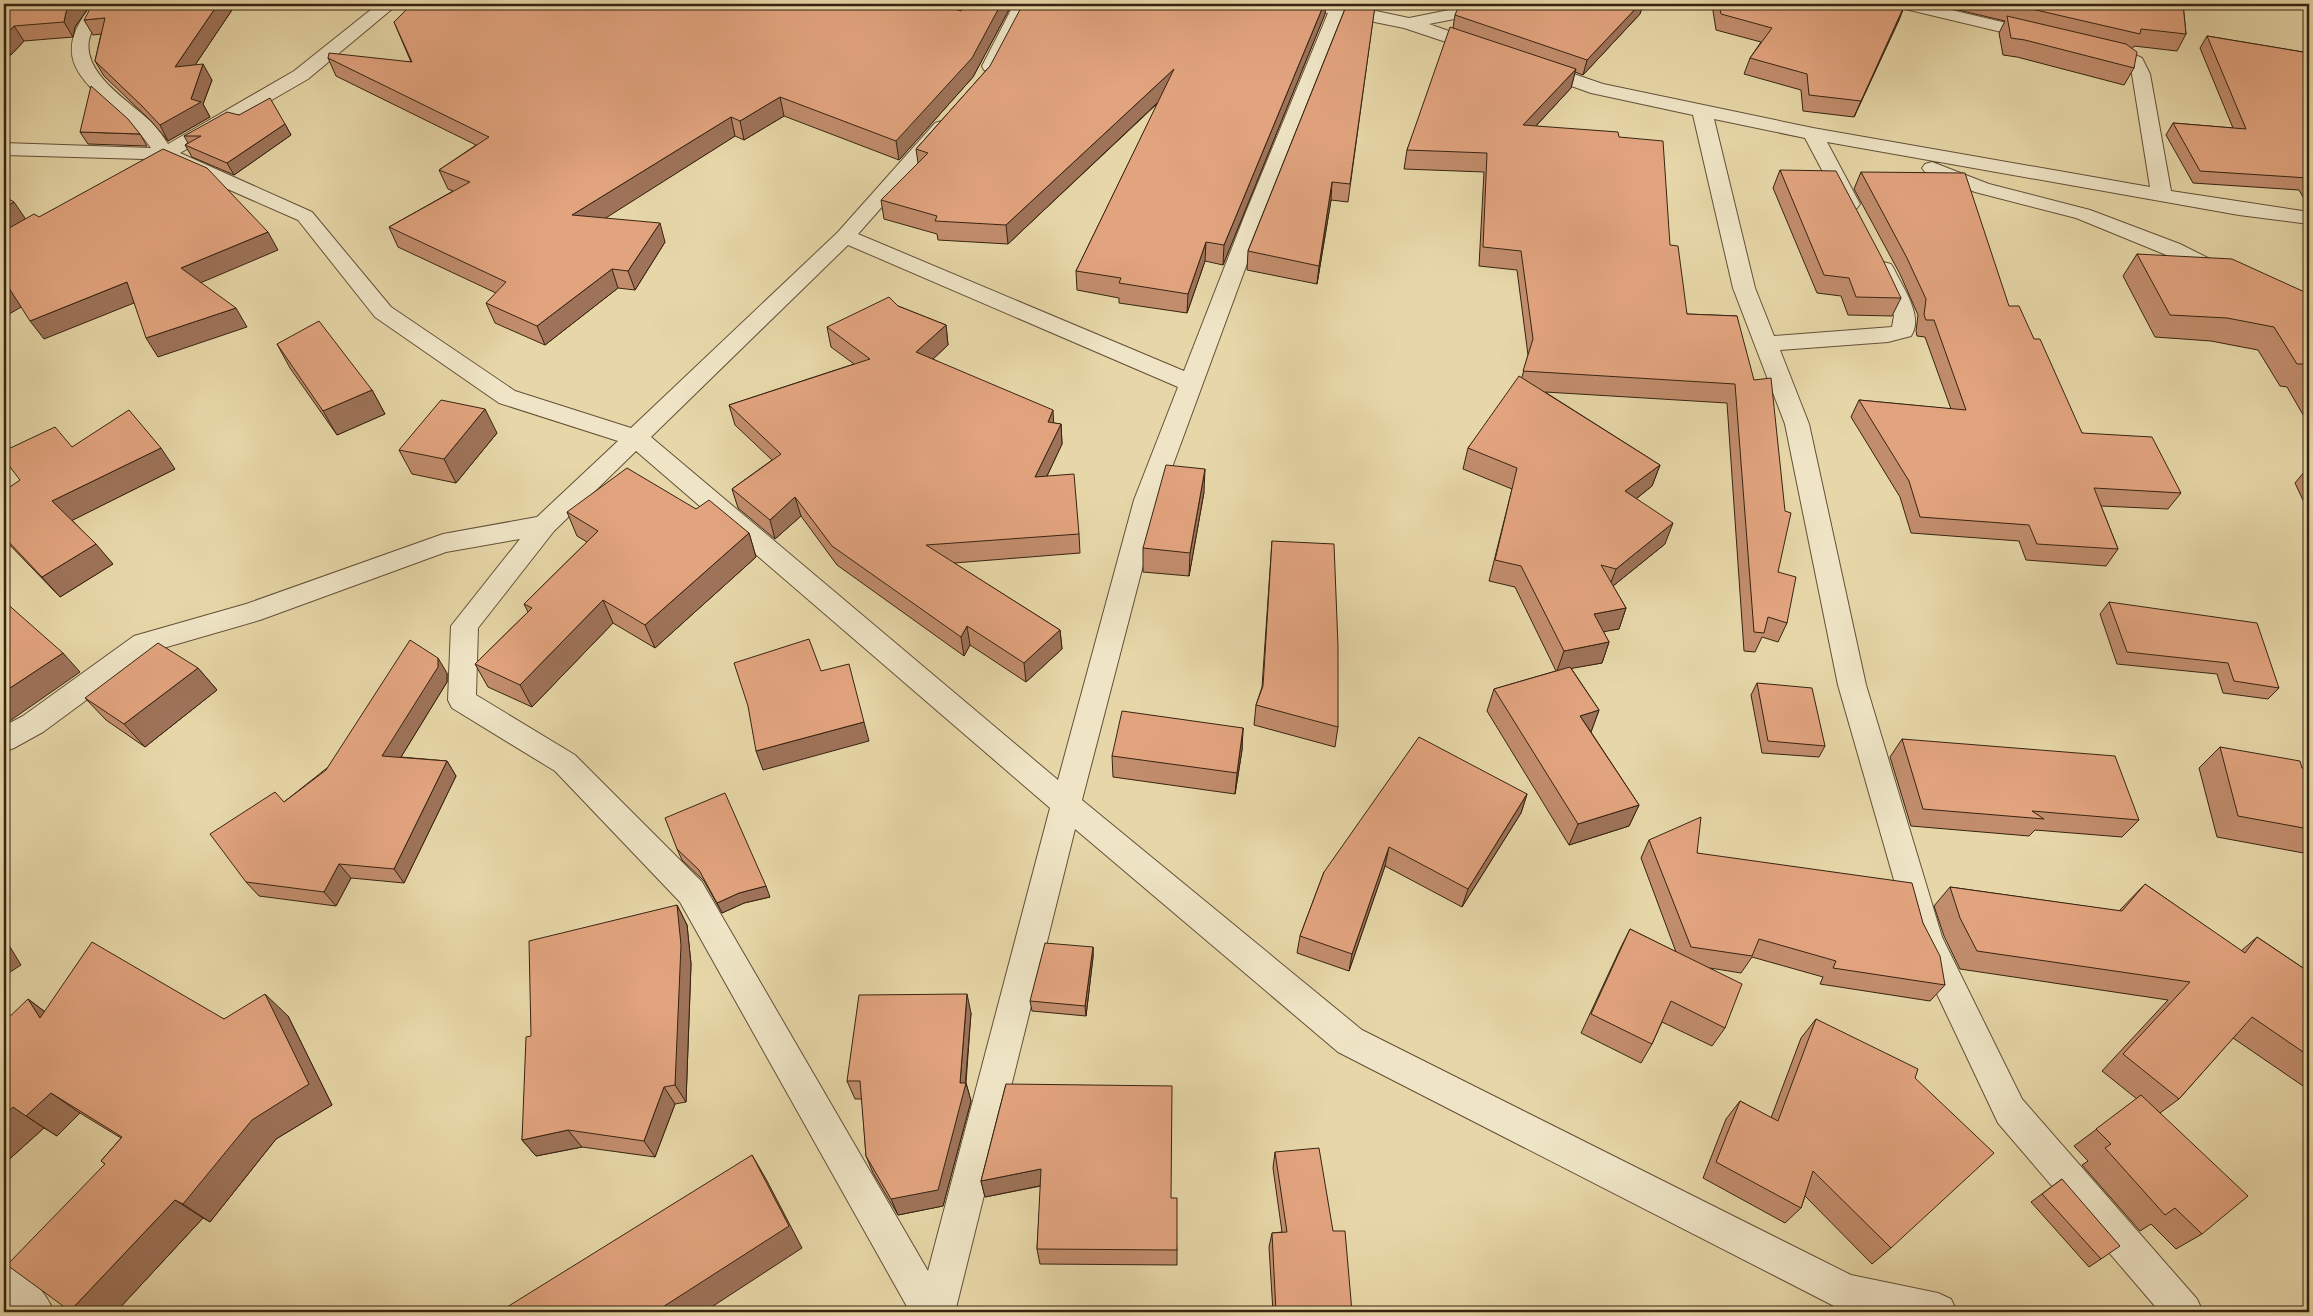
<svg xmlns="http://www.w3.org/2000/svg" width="2313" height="1316" font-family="'Libre Bodoni',serif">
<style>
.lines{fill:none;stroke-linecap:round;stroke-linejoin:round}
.minor-casing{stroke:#635037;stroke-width:2}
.minor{fill:#efe5c6;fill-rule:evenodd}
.wall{fill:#c28d6d;stroke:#372311}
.shaded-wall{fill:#9e7359;stroke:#372311}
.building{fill:#e2a47f;stroke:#372311}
</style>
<rect width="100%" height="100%" fill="#e7d7a8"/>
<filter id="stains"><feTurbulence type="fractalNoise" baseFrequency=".004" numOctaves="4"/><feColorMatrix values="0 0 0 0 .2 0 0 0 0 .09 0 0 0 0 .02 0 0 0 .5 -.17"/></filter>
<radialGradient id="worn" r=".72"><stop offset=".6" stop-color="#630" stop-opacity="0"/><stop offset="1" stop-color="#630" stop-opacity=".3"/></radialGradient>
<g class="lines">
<!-- minor casing -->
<g class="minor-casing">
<path id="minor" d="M93,4h18c-8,12 -19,21 -22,36 -6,34 39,60 60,80 8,7 13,15 19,24l126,-73 84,-67h20l-90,75 -128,74 132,59 79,95 124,84 116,37 207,-196 97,-109 7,-2 7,2 3,4 -3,4 -91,103 326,137 62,-159 82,-199 -22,-5 -3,-4h40l66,14 70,-14h35l-3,4 -6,1 -76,15 59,21 3,4 -3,4 -6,1 -78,-26 -59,-12 -79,196 -106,288 -78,300 280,230 489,245 87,18 13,6 6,13h-107l-16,-6 -496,-254 -263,-223 -120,483h-45l-230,-410 -125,-131 -103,-63 -4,-8 3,-74 69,-87 -74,13 -186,68 -107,31 -110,81 -29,16 -10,4v-26l19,-10 111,-80 112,-32 197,-70 94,-17 81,-76 -119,-38 -124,-86 -77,-97 -132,-58 -13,5 -7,-2 -2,-6 -140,-4v-12l147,5c-33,-52 -119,-73 -58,-144zM848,245l330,142 -44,113 -76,280 -407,-343zM636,451l414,357 -122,463 -226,-389 -127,-127 -99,-60 2,-67 76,-97z
M1014,4h18l-34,66 -7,2 -7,-2 -2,-4z
M1898,4h28l119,28 3,4 -3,4 -6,1 -138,-33z
M2100,44l29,8 13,6 8,16 21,117 138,21v12l-70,-9 -412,-73 33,62 -3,4 -7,2 -7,-2 -3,-4 -35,-66 -91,-19 41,169 19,48 118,-9 2,-11 -22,-47 3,-5 8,-2 8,2 3,5c9,19 30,47 17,67l-23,6 -108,8 29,74 57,261 76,252 80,162 175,200 6,13h-43l-162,-189 -87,-184 -73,-254 -53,-261 -52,-136 -40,-173 -102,-22 -59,-21 -2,-4 2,-4 7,-2 64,22 210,44 337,59 -18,-113 -5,-9 -33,-12 -3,-4 3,-4z
M1932,162l57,22 101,26 90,34 48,24 3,5 -3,5 -8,2 -8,-2 -48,-24 -88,-36 -101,-26 -50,-20 -3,-4 3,-4z
M4,1261c21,7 42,31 50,51h-44l-6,-6z"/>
</g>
<!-- minor -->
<use href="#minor" class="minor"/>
</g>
<!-- wall -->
<path class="wall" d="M4,4h87l-16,23 -2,10 -49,4 -13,14h-7z
M236,4l-41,61 17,15 -9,24 7,13 -42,24 -17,-20 -47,-45 -9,-15 6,-27 -8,1 -9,-15z
M964,4h48l-39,73 -74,83 -115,-44 -40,24 -9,-4 -130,82 60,24 -30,48 -17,-2 -73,57 -50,-22 -9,-20 10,-10 -98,-46 -9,-20 64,-36 -5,-2 -9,-19 37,-25 -140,-69 -8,-18 83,4 -17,-40 567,-11z
M1347,4h28l-27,198 -17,-2 -14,84 -70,-14 1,-19z
M1462,4h181l-3,10 -57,61 -8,-3 -4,16 -35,38 83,11 51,108 17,69 50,2 41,256 9,51 -9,19 -16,-5 -7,15 -11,-1 -17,-248 -182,-11 115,73 -8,21 -16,13 29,45 -52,42 13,22 -7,21 -16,2 6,11 -7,21 -31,5 28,42 -8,22 48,73 -10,21 -60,19 -82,-134 7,-22 62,-18 -41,-84 -26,-6 23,-92 -49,-20 5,-21 54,-71 6,-22 -11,-85 -38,-4 5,-94 -80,-3 3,-19 46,-122 2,-13z
M1712,4h193l-6,16 -45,97 -51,-6 -2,-21 -57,-16 6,-16 11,-16 -45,-12z
M1933,4h250l3,30 -9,17 -43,-5 -2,3 2,19 -10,17 -107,-28 -14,-2 -4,-22 6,-12z
M1325,14l-102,251 -18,-4 -18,52 -68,-10v-5l-42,-8 -1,-19 82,-168 -150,141 -70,-4 -1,-6 -53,-15 -3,-19 37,-37 -2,-14 74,-83z
M2207,36l102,17v151h-2l-8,-14 -106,-7 -27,-48 7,-12 60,5 -33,-80z
M239,115l46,9 6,11 -57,40 -42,-18 -7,-12 3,-2 -4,-7z
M80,132l60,2 7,12 -59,-2z
M1780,170l121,128 -9,18 -44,-1 -7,-19 -24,-3 -44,-105z
M1861,172l148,134 25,33 48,94 99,60 -13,16 -67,-3 17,43 -12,17 -80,-6 -7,-19 -108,-8 -11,-36 -49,-80 8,-17 92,9 -26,-72 -8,-1 -1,-5 2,-16 -18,-41 -46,-85z
M2137,254l172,40v131l-22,-38 -7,-1 -22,-36 -47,-9 -56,-4 -32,-61z
M898,306l48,19 2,20 -15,14 121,64 7,1 1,20 -15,32 32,58 1,19 -126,10 106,67 2,19 -36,33 -56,-37 -6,11 -127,-91 -36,-49 -26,23 -37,-31 -6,-19 40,-29 -37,-35 -6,-20 125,-41 -23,-17 -4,-20z
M277,344l95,46 13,24 -48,21 -47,-67z
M497,433l-41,50 -44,-9 -13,-24z
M72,447l103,22 -103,51 41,44 -53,33 -56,-58v-48z
M2309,466v47l-14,-30z
M1204,492l-15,84 -46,-4v-24z
M696,509l53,24 7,24 -101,91 -42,-25 -81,84 -44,-20 -13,-23 53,-52 -4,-8 63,-62 -10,-6 -10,-24z
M1272,541l66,186 -3,20 -81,-22 2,-20 6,-18z
M2109,602l170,86 -11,11 -45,-6 -6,-19 -100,-10 -17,-50z
M198,668l19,22 -72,57 -39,-27 -21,-22z
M447,673v9l-46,75 46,4 9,15 -52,107 -53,-5 -15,28 -77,-10 -13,-14 38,-80z
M1757,683l68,63 -6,11 -57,-4 -11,-58z
M1243,728l-1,22 -7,44 -122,-17 -1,-21z
M1902,739l237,81 -17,17 -87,-7 -6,6 -118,-10 -21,-69z
M2220,747l89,23v84l-92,-17 -18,-69z
M1527,794l-6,19 -59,94 -77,-41 -36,105 -52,-18 3,-17 24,-64z
M1649,840l48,13 226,70 22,62 -15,16 -110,-17 3,-7 -71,-20 -11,16 -31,-5 15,60 -13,18 -50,-24 -10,22 -11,19 -60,-30 39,-84 10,-20 46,23 -35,-94z
M677,849l93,48 -26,6 -22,10 -18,-32 -22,-21z
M2145,884l96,67 16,-14 52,35v118l-76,-52 -54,61 -19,14 42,121 -26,15 -25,-25 -11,7 -58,-66 6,-4 -14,-15 63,-47 -35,-28 66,-71 -208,-31 -16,-33 -10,-30 16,-19 169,24z
M677,905l10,20 4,39 -5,138 -11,2 -20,53 -73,-10 -46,9 -14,-16 9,-104z
M1093,947v10l-7,59 -54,-5 -2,-10z
M28,999l16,12 180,8 64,-3 44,89 -56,34 -66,83 -7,-4 -87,94h-45l34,-148 -4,-3 20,-23 -41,-25 -23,23 -13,-8 -40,36z
M971,1013l-5,70 5,18 -28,105 -45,9 -25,-42 -7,-17 -4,-57h-7l-8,-18z
M1816,1019l99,59 -24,170 -19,16 -67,-68 -4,12 -16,15 -82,-45 23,-59 14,-18 31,17 30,-80z
M1006,1084l165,114 6,52v15l-137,-1 -3,-15 4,-63 -56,11 -4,-16z
M1275,1152l58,79 19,81h-79l-4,-65 3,-14 10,-1 -9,-64z
M2062,1179l39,80 -12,8 -58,-65z"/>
<!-- shaded-wall -->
<path class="shaded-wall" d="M72,4h19l-16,23 -2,10 -9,-15 2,-10z
M218,4h18l-53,79 -8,-16z
M1001,4h11l-39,73 -74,83 -3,-19z
M1324,4h2l-1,10 -102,251 1,-20z
M1640,4h3l-3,10 -57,61 4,-15z
M1905,4l-6,16 -45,97 7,-16z
M14,26l10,15 -13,14 -7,-12v-6z
M203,64l9,16 -9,24 7,13 -42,24 -8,-16 31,-26z
M1174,69v18l-166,157 -2,-19z
M1576,69l-5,19 -52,56 4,-19z
M780,97l4,19 -40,24 -4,-19z
M731,117l4,19 -156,99 -7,-20z
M285,124l6,11 -57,40 -7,-12z
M1332,182l-1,18 -14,84 2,-18z
M14,202l13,19 -23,13v-26z
M660,223l5,19 -30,48 -7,-19z
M268,232l10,18 -85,36 -12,-18z
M1206,242l-1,19 -18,52 1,-19z
M612,269l6,19 -73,57 -8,-19z
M127,282l12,19 -95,38 -14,-18z
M9,288l14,18 -19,11v-27z
M236,308l11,19 -89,30 -12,-19z
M946,325l2,20 -29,27 -3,-20z
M372,390l13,24 -48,21 -14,-24z
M485,409l12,24 -41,50 -12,-24z
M1053,410l1,20 -6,-8z
M1061,424l1,20 -25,53 -2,-20z
M161,448l14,21 -106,53 -17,-21z
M1660,465l-8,21 -34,27 7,-22z
M1205,469l-1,23 -15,84 1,-23z
M795,497l6,19 -26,23 -5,-19z
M1673,523l-8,21 -57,46 8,-21z
M749,533l7,24 -101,91 -10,-23z
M96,544l17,20 -53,33 -18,-20z
M603,600l10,23 -81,84 -12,-22z
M1626,608l-7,21 -33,6 8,-21z
M967,626l3,19 -6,11 -3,-19z
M1060,630l2,19 -36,33 -2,-19z
M1609,642l-7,21 -45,8 7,-20z
M63,653l17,19 -76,53v-33z
M438,658l9,15v9l-54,88 -11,-14z
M198,668l19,22 -72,57 -21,-23z
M1599,710l-8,22 -11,-16z
M864,722l5,19 -106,29 -7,-19z
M1243,728l-1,22 -7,44 2,-21z
M447,761l9,15 -52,107 -10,-14z
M1527,794l-6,19 -59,94 6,-18z
M1639,805l-10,21 -60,19 9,-21z
M1389,847l-4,19 -36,105 3,-17z
M339,864l12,14 -15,28 -12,-14z
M766,886l4,11 -26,6 -22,10 -5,-10 22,-10z
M677,905l10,20 4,39 -5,138 -11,-17z
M4,937l17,28 -17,11z
M1093,947v10l-7,59 -1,-10z
M265,994l23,22 44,89 -56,34 -66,83 -27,-18z
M967,994l4,19 -6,74 1,-4 5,18 -28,105 -45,9 -7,-16 69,-116z
M28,999l29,22 -17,-3z
M664,1087l11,17 -20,53 -11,-16z
M51,1093l29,20 -23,23 -31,-20z
M13,1107l31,21 -40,36v-48z
M568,1130l14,17 -46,9 -14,-16z
M752,1155l14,24 36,69 -98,64h-49z
M1041,1169l3,16 -59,12 -4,-16z
M175,1200l28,18 -87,94h-45l-1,-1z"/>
<!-- building -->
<path class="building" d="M4,4h68l-6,8 -2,10 -50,4 -10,11z
M94,4h124l-43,63 28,-3 -12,35 10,3 -41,23 -18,-19 -47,-45 10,-43 -21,2 7,-13z
M412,4h526l23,7 3,-7h37l-29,54 -76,83 -116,-44 -40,24 -9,-4 -159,98 88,8 -32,48 -16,-2 -75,57 -51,-23 20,-21 -117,-55 81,-45 -31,-12 50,-33 -161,-79 1,-5 83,9 -18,-40z
M1023,4h301l-100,241 -18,-3 -18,52 -69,-11 2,-5 -45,-7 98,-202 -168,156 -71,-4 2,-5 -56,-16 47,-47 -12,-4 74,-83z
M1347,4h15l13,2 -25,178 -18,-2 -13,84 -71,-15z
M1467,4h173l-53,56 -132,-45 4,-10z
M1719,4h186l-44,97 -52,-6 -2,-21 -57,-16 22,-30 -51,-14z
M2010,4h173l3,30 -45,-5 -1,5z
M2007,16l119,28 11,8 -3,16 -109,-28 -14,-2z
M1450,27l126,42 -53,56 95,7 1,5 44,4 7,104 8,1 9,68 50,2 17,64 17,-2 14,133 6,2 -13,59 18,5 -9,46 -19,-6 -4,16 -10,-1 -19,-248 -212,-13 10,-32 -12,-88 -38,-4 4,-94 -80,-3z
M2207,36l102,17v128l-1,-3 -108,-7 -27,-48 73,6z
M91,86l37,33 12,15 -60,-2z
M270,98l15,26 -58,39 -42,-18 16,-9h-17l43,-24 12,3z
M163,149l44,19 61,64 -87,36 55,40 -90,30 -19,-56 -97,39 -21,-33 -5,2v-59l30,-17 5,3z
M1780,170l56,1 46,87 19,40 -45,-1 -7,-19 -25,-3z
M1861,172l104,1 44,133h10l15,33h6l42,94 70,4 29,56 -87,-5 24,61 -81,-5 -8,-19 -109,-8 -11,-36 -50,-81 107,10 -32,-90h-8l-2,-5 2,-16 -19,-41z
M4,196l10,6 -10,6z
M2137,254l95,5 77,35v79l-5,-9h-7l-23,-37 -47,-9 -57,-3z
M889,297l9,9 48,19 -30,27 137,58 -5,12 13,2 -26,53 39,-3 5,60 -153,11 134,85 -36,33 -57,-37 -6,11 -129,-91 -37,-49 -25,23 -38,-31 49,-35 -52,-49 141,-46 -43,-32z
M319,321l53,69 -49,21 -46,-67z
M1519,376l141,89 -35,26 48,32 -57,46 -15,-4 25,43 -32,6 15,28 -45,9 -43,-85 -26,-6 22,-92 -49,-20z
M441,400l44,9 -41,50 -45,-9z
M129,410l32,38 -109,53 44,43 -54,33 -38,-40v-46l16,-11 -16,-21v-8l51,-24 17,20z
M1166,465l39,4 -15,84 -47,-5z
M627,468l69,41 13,-9 40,33 -104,92 -42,-25 -83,85 -45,-21 57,-56 -8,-4 74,-73 -31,-19z
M1272,541l62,3 4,102v81l-82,-22 7,-19z
M4,601l59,52 -59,39z
M2109,602l148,21 22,65 -45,-7 -6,-18 -101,-11z
M809,639l12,32 28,-7 15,58 -108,29 -8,-45 -14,-43z
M410,640l28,18v9l-56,89 65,5 -53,108 -55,-5 -15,28 -78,-10 -36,-48 65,-42 9,10 42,-32z
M158,643l40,25 -74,56 -39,-26z
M1570,667l29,43 -19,6 59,89 -61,19 -84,-135z
M1757,683l55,5 13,58 -57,-5z
M1122,711l121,17 -6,45 -125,-17z
M1419,737l108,57 -59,95 -79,-42 -37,107 -52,-18 24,-64z
M1902,739l213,17 24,64 -107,-9 12,8 -121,-10z
M2220,747l80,14 2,7 7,2v59l-71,-13z
M725,793l41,93 -27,7 -22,10 -18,-33 -22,-21 -12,-31z
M1701,817l-4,36 215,30 11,40 17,33 5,29 -112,-17 3,-7 -77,-22 -7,17 -61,-9 -42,-107z
M2145,884l100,69 12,-16 52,35v84l-57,-39 -73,82 -56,-45 67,-72 -213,-31 -17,-33 -10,-31 172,24z
M677,905l4,40 -6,140 -11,2 -20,54 -76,-11 -46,10 4,-103 5,-1 -2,-95z
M1630,929l112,55 -17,44 -54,-27 -19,43 -61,-30z
M92,942l132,77 41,-25 44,90 -57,36 -69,84 -8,-4 -105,111 -63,-46 98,-101 -4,-3 21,-24 -71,-44 -25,23 -13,-9 -9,9v-94l24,-23 12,19z
M1045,943l48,4 -8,59 -55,-5z
M967,994l-7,89h6l-28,107 -47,9 -25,-43 -6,-75h-13l12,-86z
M1816,1019l102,50 -3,9 79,75 -103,95 -78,-77 -12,37 -85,-46 24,-61 38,20z
M1006,1084l166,2 -1,112h6v52l-140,-1 4,-80 -60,12z
M2141,1095l107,101 -46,38 -27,-26 -10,7 -60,-67 6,-4 -15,-15z
M1319,1148l14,83h12l7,81h-76l-4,-79 15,-1 -12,-80z
M752,1155l37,71 -134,86h-156z
M2062,1179l58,67 -19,13 -59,-65z"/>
<!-- margin -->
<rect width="2313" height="1316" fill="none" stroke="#e7d7a8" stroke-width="20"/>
<rect x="5" y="5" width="2303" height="1306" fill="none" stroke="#372311" stroke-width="2.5"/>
<rect x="10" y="10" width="2293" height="1296" fill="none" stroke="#372311"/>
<rect width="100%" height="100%" filter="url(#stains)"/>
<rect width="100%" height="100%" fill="url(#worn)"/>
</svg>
